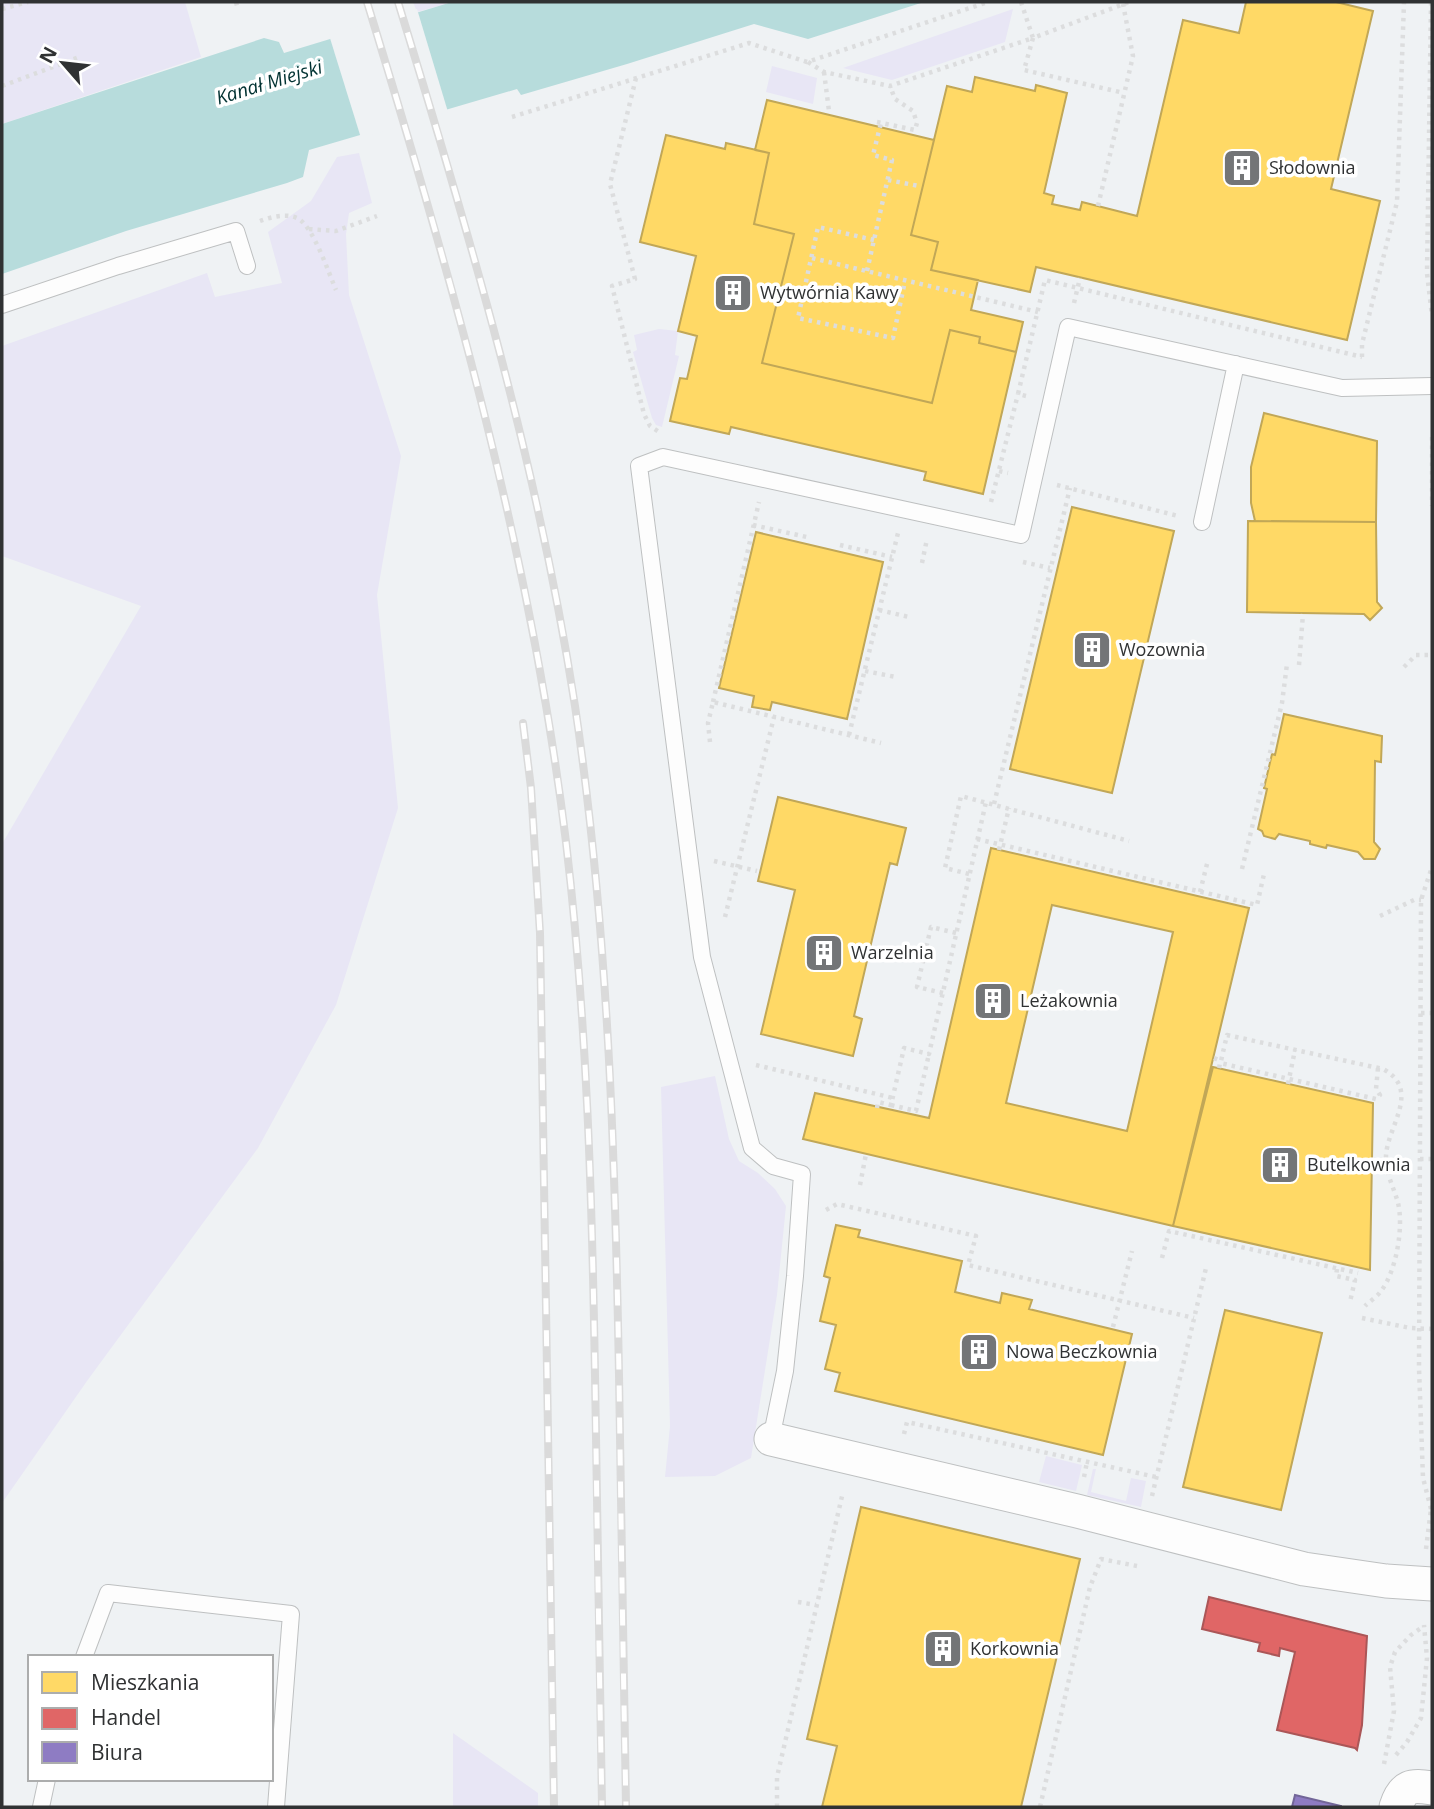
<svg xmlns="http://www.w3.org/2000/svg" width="1434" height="1809" font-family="'Open Sans',sans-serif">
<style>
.green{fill:#e8e6f5}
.water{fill:#b7dcdc}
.pier{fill:#eff2f4}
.homes{fill:#ffd966;stroke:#c1a757;stroke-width:2;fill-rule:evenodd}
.shops{fill:#e06666;stroke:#ab5657;stroke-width:2}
.offices{fill:#8e7cc3;stroke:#726698;stroke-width:2}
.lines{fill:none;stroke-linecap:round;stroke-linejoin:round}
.lane-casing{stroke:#bec0c1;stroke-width:18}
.street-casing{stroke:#bec0c1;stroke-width:35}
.path{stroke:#dcddde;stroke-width:4.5;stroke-dasharray:3.5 5;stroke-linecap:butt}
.lane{stroke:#fdfdfd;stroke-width:16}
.street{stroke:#fdfdfd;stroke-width:33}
.rail-casing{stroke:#dadada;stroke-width:8}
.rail{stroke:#fff;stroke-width:5;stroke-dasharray:16;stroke-linecap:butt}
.labels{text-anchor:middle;stroke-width:7;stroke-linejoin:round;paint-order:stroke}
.poi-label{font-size:18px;fill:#303233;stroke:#fff;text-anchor:start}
.water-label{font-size:19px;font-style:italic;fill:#003131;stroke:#fff}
</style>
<rect width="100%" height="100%" fill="#eff2f4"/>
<!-- green -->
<path class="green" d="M2,2h183l16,55 -199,67z
M413,2h33v2l-29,8z
M1013,9l-8,33 -113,38 -49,-12z
M772,66l45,12 -4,26 -47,-12z
M359,153l13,50 -23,10 -3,21 3,61 52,161 -24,139 21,213 -62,197 -78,143 -171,233 -85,122v-241l2,-1 -2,-77v-340l139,-238 -139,-50v-210l205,-73 8,24 67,-14 -14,-51 43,-31 26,-44z
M659,329l19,2 -3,24 4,1 -17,71 -6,-2 -4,-7 -19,-66 4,-2 -3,-15z
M715,1076l14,63 10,22 19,12 17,16 11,17 -9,89 -26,163 -36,18 -50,1 5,-51 -9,-339z
M1046,1456l36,9 -6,26 -37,-9z
M1093,1469h3l-5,23 35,9 5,-23 15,3 -5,26 -54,-12z
M453,1733l85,60v14h-85z"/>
<!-- water -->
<path class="water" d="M452,2h472l-116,37 -54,-15 -127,40 -106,31 -4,-6 -208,61 -6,27 -16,6 -161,48 -124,43v-150l262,-86 15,4 5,11z"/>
<!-- pier -->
<path class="pier" d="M417,9l31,103 -87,26 -32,-103z"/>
<!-- homes -->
<path class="homes" d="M1246,2h90l37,9 -42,178 49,12 -33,139 -311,-73 -6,25 -99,-22 7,-28 -27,-7 36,-149 25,6 3,-15 60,14 1,-6 31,8 -23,100 10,3 -2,8 28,6 2,-8 55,14 46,-196 56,13z
M767,100l167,40 -23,95 27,7 -7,28 47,10 -7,30 52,12 -7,30 -37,-9 1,-6 -30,-7 -18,73 -170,-40 32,-129 -40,-10 15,-71 -14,-3z
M666,135l59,14 1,-6 43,10 -15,71 40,10 -32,129 170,40 18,-73 30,7 -1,6 37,9 -33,142 -59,-14 2,-8 -195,-45 -2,7 -59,-13 10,-43 7,1 10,-43 -19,-5 18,-75 -56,-14z
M1264,413l113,28 -1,81 -121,-1 -4,-18v-36z
M1072,507l102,24 -62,262 -102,-24z
M1248,521l128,1 1,80 5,6 -12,12 -6,-6 -117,-2z
M756,532l127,30 -36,157 -75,-17 -2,8 -18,-3 2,-11 -35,-8z
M1284,714l98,22 -1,26 -6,-1 -1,81 6,7 -5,10h-11l-6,-7 -31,-7 -1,3 -16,-4v-3l-27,-6 -4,-1 -4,5 -11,-3 -2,-5 -4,-2 9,-40 -3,-1 8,-34 3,1z
M778,797l128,31 -9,37 -7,-2 -36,153 8,3 -9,37 -92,-22 34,-144 -37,-9z
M991,848l258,60 -76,318 -370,-87 12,-46 114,25zM1052,905l121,27 -46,199 -121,-28z
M1213,1067l160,36 -3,167 -197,-44z
M836,1225l24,5 -2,7 104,24 -7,31 45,11 2,-10 30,7 -3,9 103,25 -29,121 -268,-64 5,-18 -15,-4 11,-44 -16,-4 10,-43 -6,-2z
M1225,1310l97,23 -41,177 -98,-23z
M861,1507l219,52 -59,248h-199l15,-61 -30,-7z"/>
<!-- shops -->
<path class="shops" d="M1209,1597l158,39 -5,89 -5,25 -2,-2 -78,-18 18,-78 -15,-4 -1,8 -21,-5 2,-8 -58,-14z"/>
<!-- offices -->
<path class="offices" d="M1295,1795l46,11v1h-49z"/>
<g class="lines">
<!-- lane casing -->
<g class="lane-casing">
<path id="lane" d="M2,305l116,-39 118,-35 11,35
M1202,522l34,-158
M771,1439l14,-68 10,-95 7,-102 -29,-8 -21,-18 -50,-191 -63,-491 24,-9 358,78 47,-208 274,61 90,-2
M84,1657l24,-64 183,21 -15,193
M41,1807l6,-28"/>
</g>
<!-- street casing -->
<g class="street-casing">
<path id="street" d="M771,1439l306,72 227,58 82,12 46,3
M1396,1807c7,-22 15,-22 36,-19"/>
</g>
<!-- path -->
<path class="path" d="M236,2l1,4
M1021,2l12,36 96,-36
M1431,2l-4,271 5,43
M2,9l26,-7
M1033,38l-9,32 100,23
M808,62l16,10 66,14 143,-48
M824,72l5,39
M636,78l-26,106 25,95 -23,7 32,128 6,12 9,6
M2,86l77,-29
M512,117l237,-74 58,19 181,-60
M877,122l38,8 2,-7 -4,-12 -18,-12 -5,-13
M888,180l31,6
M1098,206l35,-150 -10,-52
M260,221c11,-4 26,-8 37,-3 16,7 32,56 39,72
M309,229l27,2 41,-15
M874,240l-56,-13 -20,91 95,20 12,-57
M812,258l226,54
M867,271l25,-111 -19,-5 8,-32
M1074,303l6,-25
M1362,357v-13l35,-142 7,-200
M1026,396l-8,-2 27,-114 317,77
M1432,437v69
M999,471l9,2
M1057,485l121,31
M991,502l27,-108
M753,525l58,13
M840,545l52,12
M1023,562l27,6
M922,563l5,-24
M879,610l30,7
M1299,665l4,-51
M1404,667l12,-12h16
M865,671l31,6
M713,702l46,-200
M849,735l49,-202
M710,742l-2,-19 5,-21 168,41
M994,804l76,-316
M977,839l280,66 7,-31
M999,850l10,-42
M714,861l43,10
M1242,869l40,-166 5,-39
M969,874l-24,-6 16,-72 168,45
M1200,892l8,-32
M1380,916l34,-16h7
M725,917l49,-200
M943,993l-26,-6 14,-60 25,6
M1421,1013h11
M1214,1058l7,3 6,-26 156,34c39,21 4,58 3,87 -1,17 8,31 12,47 6,24 -2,69 -17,88 -4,6 -11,10 -16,15
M756,1065l137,33
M1219,1068l1,-5 156,36 4,-4 -4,-6 2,-21
M1288,1084l7,-34
M891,1105l25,6 13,-57
M877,1108l1,-6 13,3 13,-57 25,6 57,-252
M1420,1159h12
M860,1185l6,-31
M826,1210l11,-6 139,32 -8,29 226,53
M1162,1258l7,-27 189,42
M1337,1269l-1,7 19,4 -5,22
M1362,1318l48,10 22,1
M1113,1327l19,-76
M904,1434l3,-12 249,55
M1084,1477l3,-15
M1152,1496l54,-228
M1431,1509l-8,-31 -4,-110 2,-468 11,-33
M1426,1549l5,-40
M798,1602l18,3
M1396,1755l11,-13 14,-24 6,-60 -3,-33
M1384,1764l10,-53 -4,-44 5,-15 16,-17 13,-9
M777,1807v-30l66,-285
M1040,1807l50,-220 11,-28 36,7"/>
<!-- lane -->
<use href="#lane" class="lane"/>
<!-- street -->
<use href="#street" class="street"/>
<!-- rail casing -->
<g class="rail-casing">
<path id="rail" d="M367,2c85,276 164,553 199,840 21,177 26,355 29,533 2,144 4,288 7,432
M398,2c71,231 140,464 177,704 33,222 40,445 44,669 2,144 4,288 7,432
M523,723l8,65 9,145 14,874"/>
</g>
<!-- rail -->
<use href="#rail" class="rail"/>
</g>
<!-- icons -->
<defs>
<g id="building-square" transform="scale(2.0125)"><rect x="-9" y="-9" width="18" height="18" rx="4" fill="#737577" stroke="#fff"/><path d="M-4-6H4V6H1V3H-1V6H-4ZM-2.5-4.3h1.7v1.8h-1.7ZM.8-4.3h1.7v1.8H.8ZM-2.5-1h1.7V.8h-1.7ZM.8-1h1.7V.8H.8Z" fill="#fff"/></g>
</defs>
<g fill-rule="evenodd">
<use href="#building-square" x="1242" y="168"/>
<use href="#building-square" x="733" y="293"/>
<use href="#building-square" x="1092" y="650"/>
<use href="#building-square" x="824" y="953"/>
<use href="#building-square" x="993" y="1001"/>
<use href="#building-square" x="1280" y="1165"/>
<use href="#building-square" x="979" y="1352"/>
<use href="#building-square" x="943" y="1649"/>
</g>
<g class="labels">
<!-- poi labels -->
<g class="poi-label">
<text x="1269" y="174">Słodownia</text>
<text x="760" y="299">Wytwórnia Kawy</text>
<text x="1119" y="656">Wozownia</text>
<text x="851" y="959">Warzelnia</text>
<text x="1020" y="1007">Leżakownia</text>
<text x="1307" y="1171">Butelkownia</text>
<text x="1006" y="1358">Nowa Beczkownia</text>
<text x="970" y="1655">Korkownia</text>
</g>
<!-- water labels -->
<g class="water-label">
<text transform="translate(269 82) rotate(-17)" y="7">Kanał Miejski</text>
</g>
</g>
<!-- border -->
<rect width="1434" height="1809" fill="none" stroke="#303233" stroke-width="7"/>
<!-- legend -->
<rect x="28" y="1655" width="245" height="126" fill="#ffffff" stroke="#acadad" stroke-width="2"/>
<rect x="42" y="1672" width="35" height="21" fill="#ffd966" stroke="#acadad" stroke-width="2"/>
<text x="91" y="1690" font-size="21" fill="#303233">Mieszkania</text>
<rect x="42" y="1708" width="35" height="21" fill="#e06666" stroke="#acadad" stroke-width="2"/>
<text x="91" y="1725" font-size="21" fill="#303233">Handel</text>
<rect x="42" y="1742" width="35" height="21" fill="#8e7cc3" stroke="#acadad" stroke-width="2"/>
<text x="91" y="1760" font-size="21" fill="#303233">Biura</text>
<!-- north arrow -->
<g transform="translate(63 63) rotate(298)" stroke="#ffffff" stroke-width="5" paint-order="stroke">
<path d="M0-5L12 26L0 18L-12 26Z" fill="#303233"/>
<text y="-10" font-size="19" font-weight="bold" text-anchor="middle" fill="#303233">N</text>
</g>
</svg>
